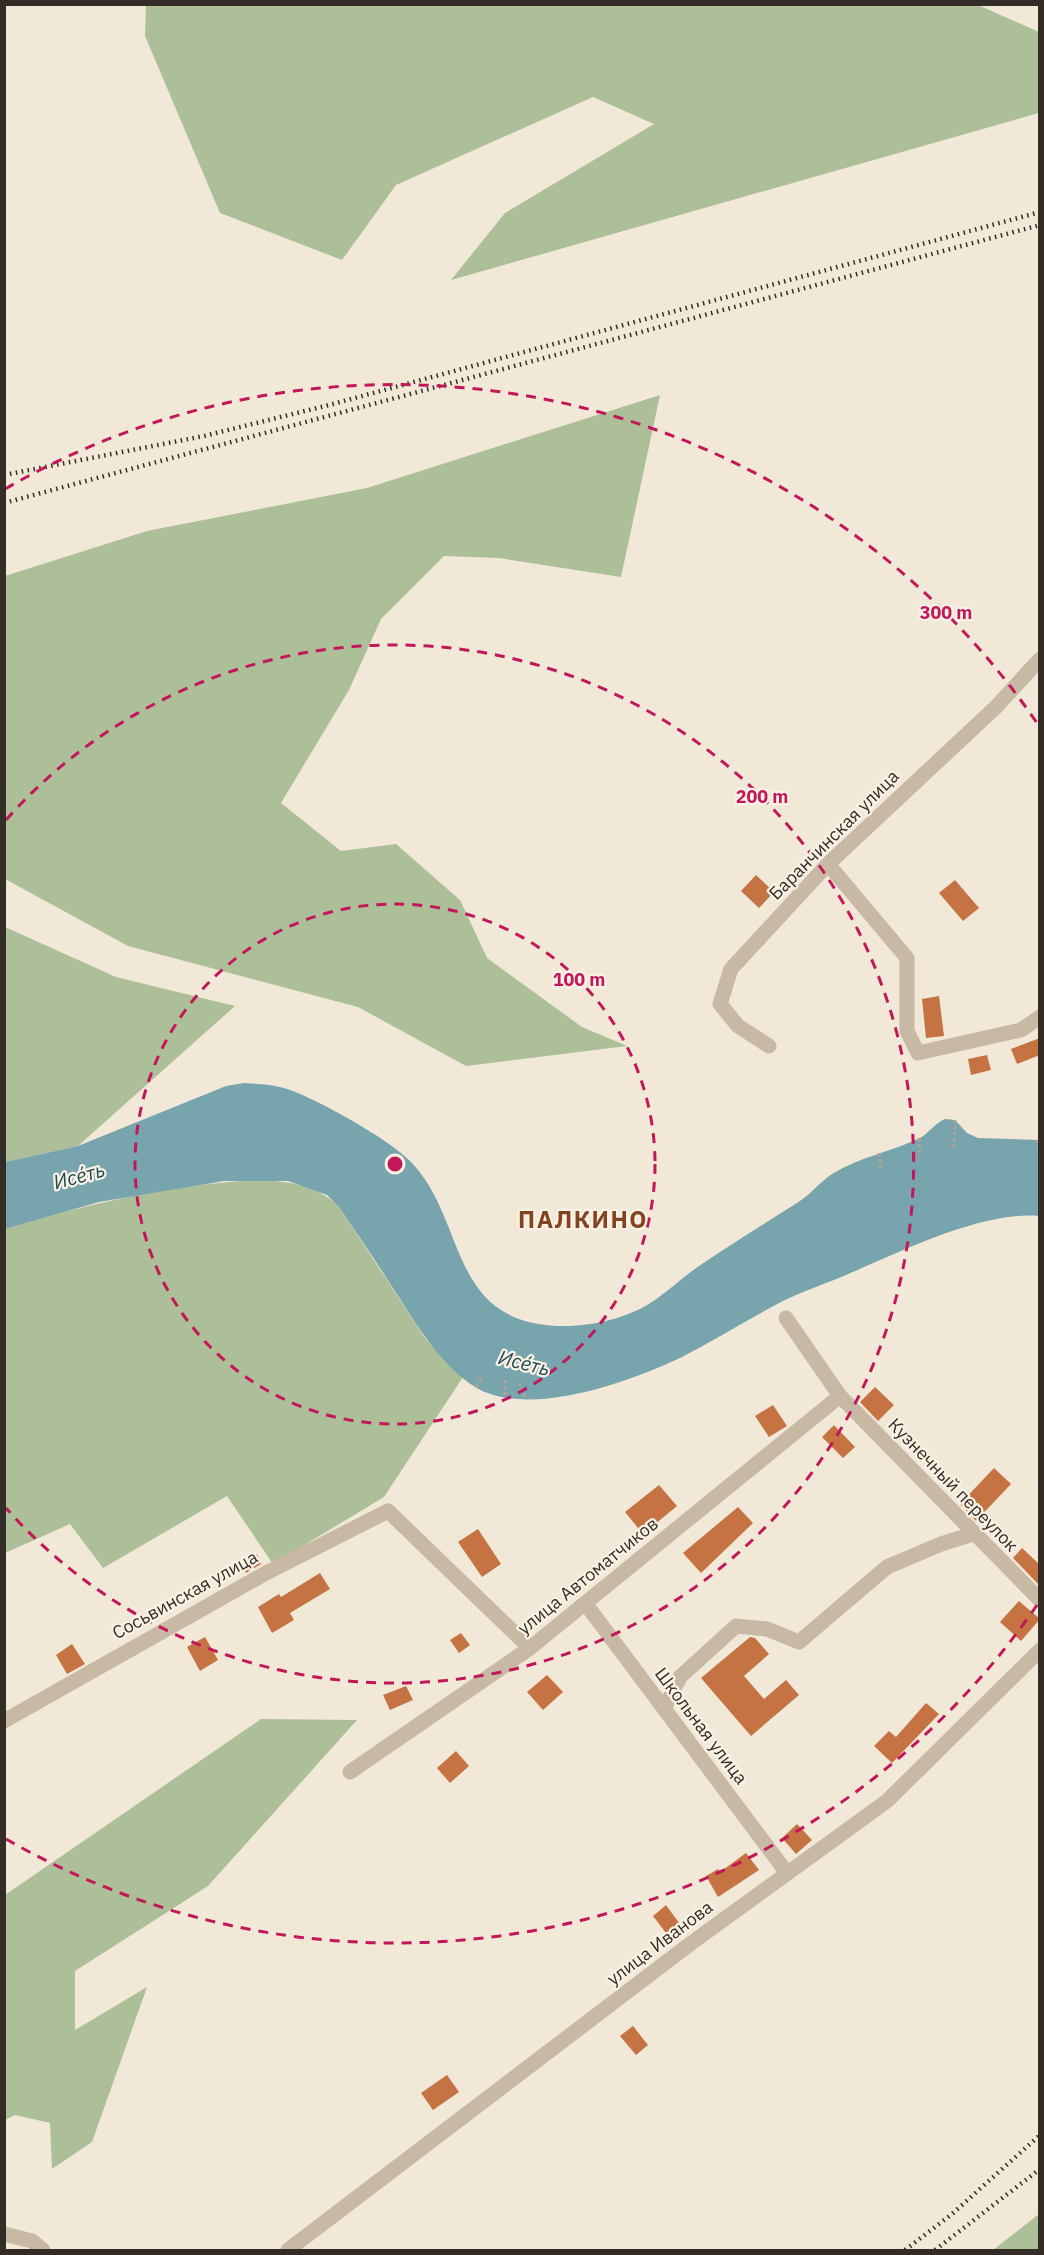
<svg xmlns="http://www.w3.org/2000/svg" width="1044" height="2255" font-family="'IBM Plex Sans',sans-serif">
<style>
.green{fill:#adbf98}
.water{fill:#77a4ad}
.building{fill:#c57342}
.lines{fill:none;stroke-linecap:round;stroke-linejoin:round}
.path{stroke:#b4a48f;stroke-width:3;stroke-dasharray:3 3;stroke-linecap:butt}
.minor{stroke:#c8b9a4;stroke-width:15}
.rail{stroke:#342c26;stroke-width:4.5;stroke-dasharray:1.5 4.5;stroke-linecap:butt}
.ring{fill:none;stroke:#c2185b;stroke-width:3;stroke-dasharray:10 8}
.labels{text-anchor:middle;stroke-width:4.5;stroke-linejoin:round;paint-order:stroke}
.street-label{font-size:18px;fill:#342c26;stroke:#f9f2e4}
.water-label{font-size:20px;font-style:italic;fill:#1c4954;stroke:#f9f2e4}
.district-label{font-size:24px;font-weight:bold;letter-spacing:1.5px;fill:#824420;stroke:#f9f2e4}
.centre{fill:#c2185b;stroke:#f9f2e4;stroke-width:3}
.ring-label{font-size:18px;text-anchor:middle;font-weight:bold;fill:#c2185b;stroke:#f9f2e4;stroke-width:4.5;stroke-linejoin:round;paint-order:stroke}
</style>
<rect width="100%" height="100%" fill="#f1e8d8"/>
<!-- green -->
<path class="green" d="M146,5h832l61,27v81l-588,167 54,-67 149,-89 -61,-27 -197,88 -54,75 -122,-47 -75,-177z
M660,395l-39,182 -122,-19 -55,-2 -63,63 -32,71 -68,113 60,48 55,-7 64,56 27,58 95,69 45,19 -161,20 -108,-59 -230,-61 -123,-67v-303l142,-45 220,-43z
M5,927l111,50 119,29 -157,140 -73,16z
M261,1180c30,2 56,5 78,27l86,131 38,39 -79,120 -111,67 -46,-68 -124,72 -33,-44 -65,29v-324c83,-25 169,-46 256,-49z
M261,1719l96,1 -149,166 -133,85v59l72,-43 -55,155 -40,27 -2,-46 -35,-8 -10,5v-225z
M1039,2214v36h-46z"/>
<!-- water -->
<path class="water" d="M244,1083c13,1 27,1 40,5 30,9 103,50 125,72 60,59 36,166 156,166 29,0 66,-9 90,-26 16,-11 30,-25 47,-36 31,-21 63,-41 95,-61 13,-8 23,-21 35,-29 27,-17 59,-22 88,-36 9,-5 15,-15 25,-19l10,1 12,13 11,5 61,2v76c-58,-5 -139,36 -193,59 -21,9 -43,16 -63,26 -35,18 -68,39 -103,57 -51,24 -152,61 -205,29 -38,-24 -64,-72 -88,-108 -15,-24 -32,-48 -48,-72l-12,-12 -39,-14h-64l-125,21 -94,27v-67l73,-16 148,-60z"/>
<!-- building -->
<path class="building" d="M756,875l18,17 -15,16 -18,-17z
M955,880l24,28 -16,13 -24,-28z
M939,996l5,40 -18,2 -4,-39z
M1040,1038v17l-23,9 -6,-15z
M987,1055l4,15 -20,5 -3,-16z
M875,1387l19,18 -16,16 -18,-19z
M773,1405l14,21 -18,11 -14,-21z
M834,1425l21,22 -12,11 -21,-21z
M994,1468l17,16 -35,37 -16,-17z
M659,1485l18,21 -34,28 -18,-22z
M738,1507l15,16 -52,50 -18,-20z
M478,1529l23,35 -19,13 -24,-35z
M1022,1548l18,17v21l-27,-28z
M257,1554l4,10 -15,9 -5,-11z
M320,1573l10,16 -40,24 4,7 -22,13 -14,-26 21,-13 2,3z
M1019,1601l21,18 -19,22 -21,-19z
M461,1633l9,12 -11,8 -9,-13z
M205,1637l13,23 -18,11 -13,-24z
M750,1637l5,1 14,16 -25,22 20,23 22,-19 13,15 -48,41 -50,-58z
M72,1644l13,20 -18,10 -11,-19z
M547,1675l16,17 -20,18 -16,-18z
M406,1686l7,14 -23,10 -7,-15z
M926,1703l13,11 -47,49 -18,-17 15,-15 7,6z
M456,1751l13,15 -19,17 -13,-15z
M797,1824l15,16 -16,14 -14,-16z
M746,1853l13,17 -41,27 -12,-21 12,-7 2,3z
M666,1905l16,22 -13,10 -16,-21z
M633,2026l15,19 -12,10 -16,-19z
M447,2075l12,17 -26,18 -12,-17z"/>
<g class="lines">
<!-- path -->
<path class="path" d="M919,1138l1,19
M1037,1140l1,8
M954,1147l1,-27
M879,1153l2,17
M505,1380v17
M519,1383l7,17
M476,1387l5,-6 -4,-4"/>
<!-- minor -->
<path class="minor" d="M828,864l79,94v73l11,22 103,-23 19,-13
M769,1046l-31,-20 -18,-22 11,-35 97,-105 168,-157 44,-48
M786,1318l54,78 200,204
M585,1603l202,270
M664,1709l16,-32 56,-51 31,3 32,13 88,-75 54,-23 32,-10
M4,1721l262,-148 122,-62 142,137
M350,1772l180,-124 310,-252
M4,2234l28,7 11,9
M288,2250l402,-306 197,-143 153,-151"/>
<!-- rail -->
<path class="rail" d="M4,475l200,-39 125,-31 711,-193
M4,503l1036,-278
M905,2250l47,-36 88,-79
M935,2250l105,-81"/>
</g>
<!-- distance rings -->
<g class="ring">
<circle cx="395" cy="1164" r="260"/>
<path d="M6 820A519 519 0 1 1 6 1508"/>
<path d="M1037 1605A779 779 0 0 1 6 1839M5 489A779 779 0 0 1 1037 723"/>
</g>
<g class="labels">
<!-- street labels -->
<g class="street-label">
<text transform="translate(834 835) rotate(-45)" y="6">Баранчинская улица</text>
<text transform="translate(953 1485) rotate(46)" y="6">Кузнечный переулок</text>
<text transform="translate(588 1576) rotate(-39)" y="6">улица Автоматчиков</text>
<text transform="translate(185 1595) rotate(-29)" y="6">Сосьвинская улица</text>
<text transform="translate(701 1726) rotate(53)" y="6">Школьная улица</text>
<text transform="translate(660 1943) rotate(-37)" y="6">улица Иванова</text>
</g>
<!-- water labels -->
<g class="water-label">
<text transform="translate(79 1176) rotate(-15)" y="7">Исе́ть</text>
<text transform="translate(524 1363) rotate(14)" y="7">Исе́ть</text>
</g>
<!-- district labels -->
<g class="district-label">
<text x="583" y="1228">ПАЛКИНО</text>
</g>
</g>
<circle cx="395" cy="1164" r="9" class="centre"/>
<g class="ring-label">
<text x="946" y="619">300 m</text>
<text x="762" y="803">200 m</text>
<text x="579" y="986">100 m</text>
</g>
<!-- border -->
<rect width="1044" height="2255" fill="none" stroke="#342c26" stroke-width="12"/>
</svg>
